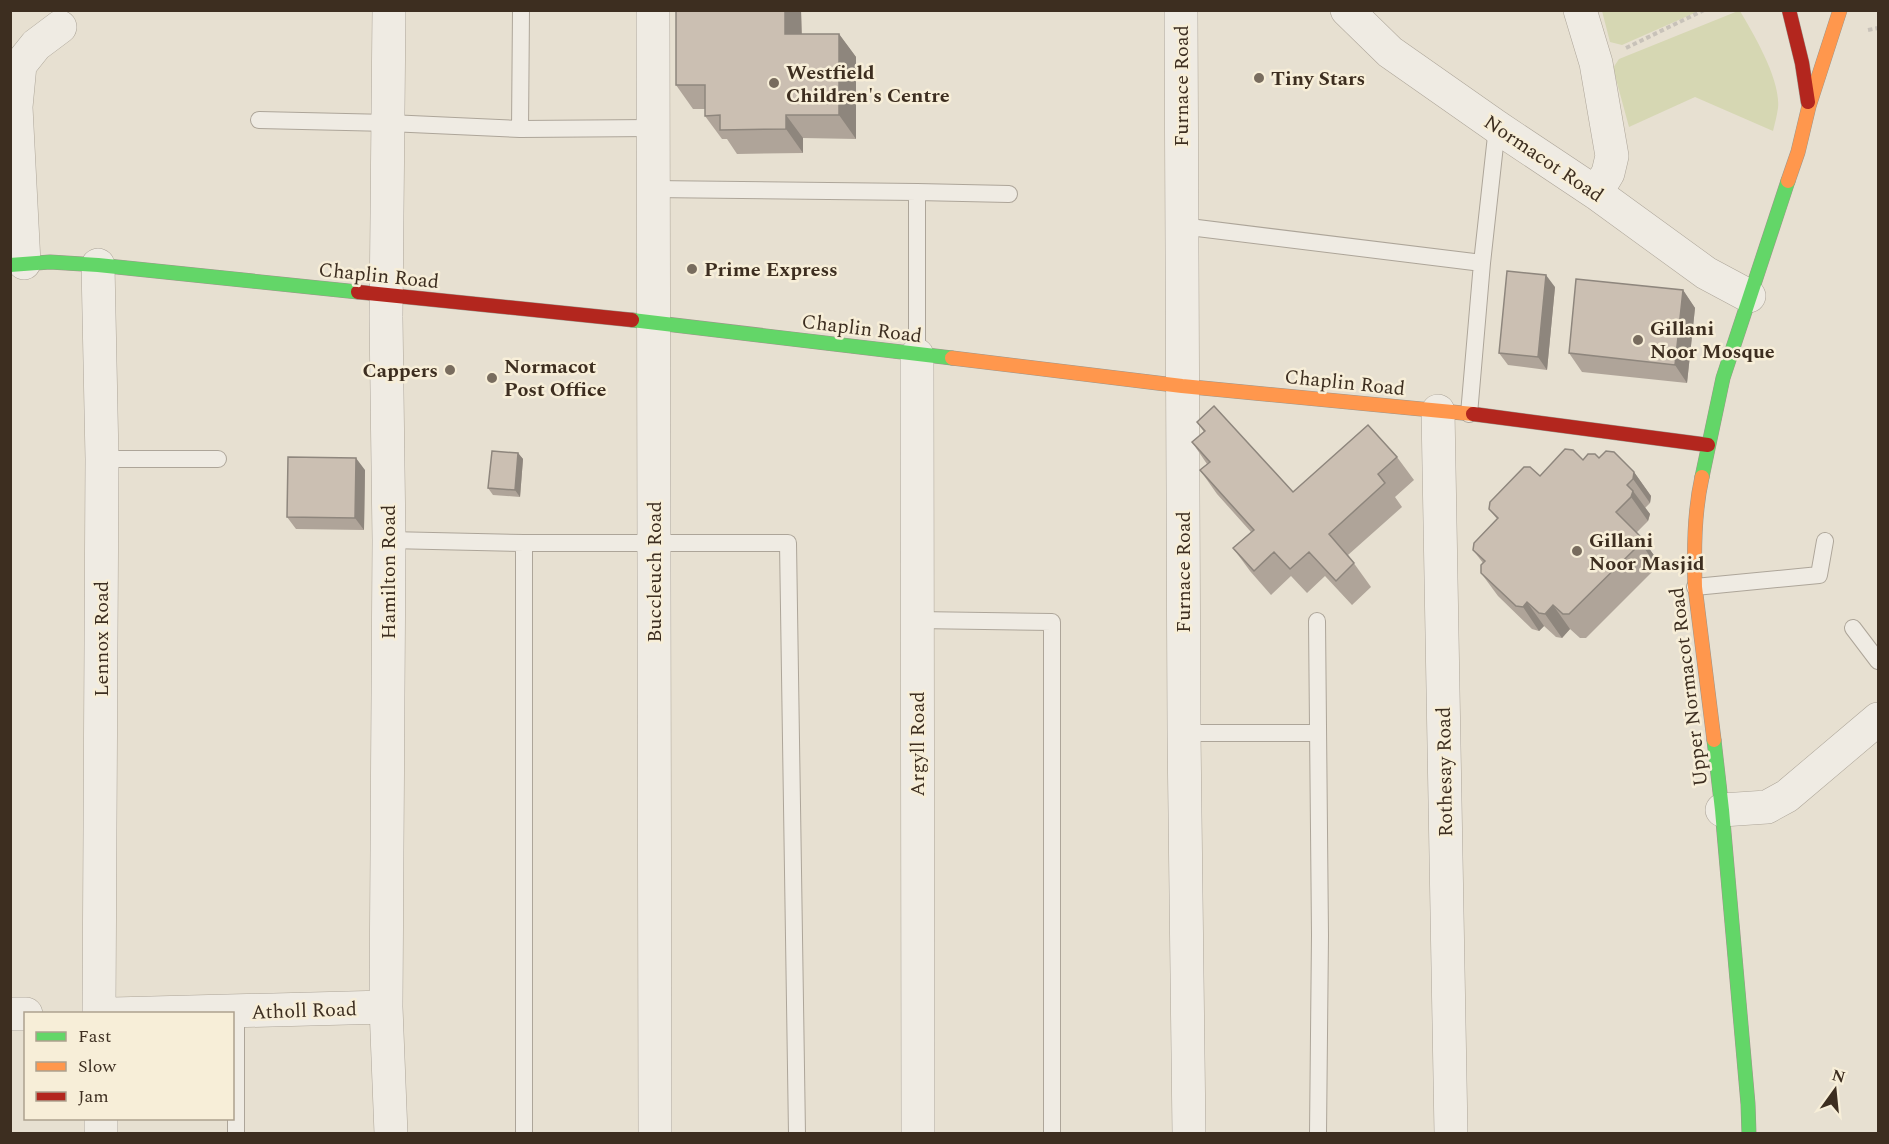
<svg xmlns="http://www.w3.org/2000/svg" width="1889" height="1144" font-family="Spectral,serif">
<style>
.green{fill:#d6d7b3}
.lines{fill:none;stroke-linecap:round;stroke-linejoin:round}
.lane-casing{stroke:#ada599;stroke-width:18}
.street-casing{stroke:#ada599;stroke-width:34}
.fast-casing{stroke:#9c958a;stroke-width:15}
.slow-casing{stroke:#9c958a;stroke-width:15}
.jam-casing{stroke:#9c958a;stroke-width:15}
.path{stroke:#c8c2b9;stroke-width:4;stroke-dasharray:4.5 3;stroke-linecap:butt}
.lane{stroke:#efebe3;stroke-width:16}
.street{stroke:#efebe3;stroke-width:33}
.fast{stroke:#63d668;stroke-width:14}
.slow{stroke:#ff974d;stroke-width:14}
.jam{stroke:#b3261e;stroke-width:14}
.wall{fill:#afa499}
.shaded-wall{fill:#8e867d}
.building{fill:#cbbfb2;stroke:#8e867d;stroke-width:1.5}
.poi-dot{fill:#786c5e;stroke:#f7eed8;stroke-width:2}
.labels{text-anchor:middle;stroke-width:5;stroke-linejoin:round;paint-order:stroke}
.poi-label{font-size:20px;font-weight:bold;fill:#3d2e20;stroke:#f7eed8;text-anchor:start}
.street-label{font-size:20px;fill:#3d2e20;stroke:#f7eed8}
</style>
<rect width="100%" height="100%" fill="#e7e0d1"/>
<!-- green -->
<path class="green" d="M1602,11v-1l97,1 -77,34 -12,-3z
M1738,11h2c14,24 41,69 38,97 -1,7 -3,15 -5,23l-78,-34 -66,30 -16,-59 6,-9z"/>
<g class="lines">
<!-- lane casing -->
<g class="lane-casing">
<path id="lane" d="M259,120l130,3 131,6 132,-1
M520,129l1,-119
M652,189l265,3 92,2
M917,192v163
M1181,226l301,37
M1469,414l13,-151 15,-136
M102,459h116
M389,540l135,3h264l9,591
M1695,587l124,-12 6,-34
M917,620l135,2v512
M1317,621l3,314 -2,199
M1853,628l25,33
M1184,733h133
M236,1134v-123
M524,1134v-591"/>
</g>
<!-- street casing -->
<g class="street-casing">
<path id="street" d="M389,10l-3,307 3,223 -3,467 5,127
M653,10l2,1124
M1181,10l3,723 5,401
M1347,10l43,42 107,75 99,66 110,80 43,23
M1580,10l16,53 16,93 -4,17 -12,20
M24,263l-8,-156 4,-42 16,-20 24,-18
M98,265l4,194 -3,555
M917,355l1,779
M1438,411l13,723
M1722,810l45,-3 20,-11 91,-77
M10,1014h16
M113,1014l273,-7
M101,1118v16"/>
</g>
<!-- fast casing -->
<g class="fast-casing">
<path id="fast" d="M10,265l40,-3 48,3 260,27
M632,320l320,38
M1702,477l21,-99 65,-197
M1714,740l8,70 26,294 1,30"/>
</g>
<!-- slow casing -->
<g class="slow-casing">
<path id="slow" d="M1788,181l10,-29 11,-46 31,-96
M952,358l230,28 291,28
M1702,477c-8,36 -8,74 -7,110l19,153"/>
</g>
<!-- jam casing -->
<g class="jam-casing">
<path id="jam" d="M1789,10l13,53 6,39
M358,292l274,28
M1473,414l235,31"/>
</g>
<!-- path -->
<path class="path" d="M1868,30l10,-2
M1626,48l78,-38"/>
<!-- lane -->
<use href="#lane" class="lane"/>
<!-- street -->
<use href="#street" class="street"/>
<!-- fast -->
<use href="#fast" class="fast"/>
<!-- slow -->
<use href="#slow" class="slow"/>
<!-- jam -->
<use href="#jam" class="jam"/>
</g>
<!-- wall -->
<path class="wall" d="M676,10h125l1,24h37l17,23v82l-53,-1v15l-66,1 -10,-15h-5l-17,-23v-7h-12l-17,-24z
M1555,287l-8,83 -39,-5 -9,-12z
M1683,290l12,18 -8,75 -105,-11 -13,-19z
M1197,422l96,70 104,-35 17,23 -19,17 7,10 -54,48 23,32 -19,18 -27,-29 -18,17 -16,-17 -20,19 -21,-24 -17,-23 18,-16 -34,-38 -17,-24 7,-6 -15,-22 12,-10z
M518,453l5,6 -3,38 -27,-2 -5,-7z
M1599,458l35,14 17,24 -1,7 -5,5 5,6 -2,7 -12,12 5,4 17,24 -1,6 -71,71h-6l-10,-9 -8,9 -6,-1 -12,-11 -5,5 -7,-2 -34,-33 -17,-23 2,-10 -10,-13 24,-31 -8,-10 51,-33 43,-16z
M365,470l-1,60 -68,-1 -9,-12z"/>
<!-- shaded-wall -->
<path class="shaded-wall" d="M785,10h16l1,47 -17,-23z
M839,34l17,23v82l-17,-24z
M786,115l17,23v15l-17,-24z
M1546,275l9,12 -8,83 -9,-13z
M1683,290l12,18 -8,75 -12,-18z
M518,453l5,6 -3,38 -5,-7z
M356,458l9,12 -1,60 -9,-12z
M1634,472l17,24 -1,7 -17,-24z
M1633,491l17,23 -2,7 -17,-24z
M1641,537l17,24 -1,6 -16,-24z
M1527,602l17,24 -5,5 -16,-24z
M1553,605l17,24 -8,9 -17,-24z"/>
<!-- building -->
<path class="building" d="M676,10h109v24h54v81h-53v14l-66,1v-15l-15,1v-31h-29z
M1507,271l39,4 -8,82 -39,-4z
M1576,279l107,11 -8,75 -106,-12z
M1214,406l79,86 75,-67 29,32 -19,17 7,9 -56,51 25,29 -18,18 -27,-29 -19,17 -16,-17 -20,19 -21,-23 21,-18 -54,-60 10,-8 -18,-20 13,-11 -8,-9z
M1565,449l8,1 10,10 5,-6h7l4,4 7,-7 8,1 20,20 -1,7 -6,6 6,6 -2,6 -15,15 25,25v6l-72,71h-6l-10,-9 -8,9 -6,-1 -12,-11 -4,5 -7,-1 -35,-33v-8l4,-4 -12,-11 1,-7 24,-25 -9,-9 1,-7 34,-35h6l10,9z
M492,451l26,2 -3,37 -27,-2z
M288,457l68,1 -1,60 -68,-1z"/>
<!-- markers -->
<g class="poi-dot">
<circle cx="1259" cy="78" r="6"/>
<circle cx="774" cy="83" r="6"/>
<circle cx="692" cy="269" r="6"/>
<circle cx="1638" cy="340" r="6"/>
<circle cx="450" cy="370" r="6"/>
<circle cx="492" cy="378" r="6"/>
<circle cx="1577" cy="551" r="6"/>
</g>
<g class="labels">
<!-- poi labels -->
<g class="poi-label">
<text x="786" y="79">Westfield<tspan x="786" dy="23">Children's Centre</tspan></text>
<text x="1271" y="85">Tiny Stars</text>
<text x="704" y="276">Prime Express</text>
<text x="1650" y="335">Gillani<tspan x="1650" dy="23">Noor Mosque</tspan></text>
<text x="504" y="373">Normacot<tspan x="504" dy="23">Post Office</tspan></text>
<text x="438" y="377" text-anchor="end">Cappers</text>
<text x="1589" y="547">Gillani<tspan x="1589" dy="23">Noor Masjid</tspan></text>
</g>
<!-- street labels -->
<g class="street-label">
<text transform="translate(1181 86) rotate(-90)" y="7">Furnace Road</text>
<text transform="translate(1544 158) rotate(34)" y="7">Normacot Road</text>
<text transform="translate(379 275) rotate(6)" y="7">Chaplin Road</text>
<text transform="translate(862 328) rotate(7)" y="7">Chaplin Road</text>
<text transform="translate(1345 382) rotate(6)" y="7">Chaplin Road</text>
<text transform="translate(388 572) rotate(-90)" y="7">Hamilton Road</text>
<text transform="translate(654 572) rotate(-90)" y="7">Buccleuch Road</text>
<text transform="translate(1183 572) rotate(-90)" y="7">Furnace Road</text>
<text transform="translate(101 639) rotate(-90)" y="7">Lennox Road</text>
<text transform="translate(1688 687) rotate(-97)" y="7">Upper Normacot Road</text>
<text transform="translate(917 744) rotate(-90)" y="7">Argyll Road</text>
<text transform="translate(1444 772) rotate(-91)" y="7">Rothesay Road</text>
<text transform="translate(304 1010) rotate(-2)" y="7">Atholl Road</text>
</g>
</g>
<!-- border -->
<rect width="1889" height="1144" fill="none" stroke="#3d2e20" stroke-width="24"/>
<!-- legend -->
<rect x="24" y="1012" width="210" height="108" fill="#f7eed8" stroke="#ada18e" stroke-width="1.5"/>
<rect x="36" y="1032" width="30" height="9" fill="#63d668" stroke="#ada18e" stroke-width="1.5"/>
<text x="78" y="1042" font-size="18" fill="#3d2e20">Fast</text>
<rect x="36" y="1062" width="30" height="9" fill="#ff974d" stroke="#ada18e" stroke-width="1.5"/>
<text x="78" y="1072" font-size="18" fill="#3d2e20">Slow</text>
<rect x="36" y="1092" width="30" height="9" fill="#b3261e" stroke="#ada18e" stroke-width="1.5"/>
<text x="78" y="1102" font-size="18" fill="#3d2e20">Jam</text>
<!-- north arrow -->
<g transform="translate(1835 1090) rotate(15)" stroke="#f7eed8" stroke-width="4.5" paint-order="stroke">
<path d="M0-4.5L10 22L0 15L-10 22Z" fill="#3d2e20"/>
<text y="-9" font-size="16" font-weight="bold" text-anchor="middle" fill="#3d2e20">N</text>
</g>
</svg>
